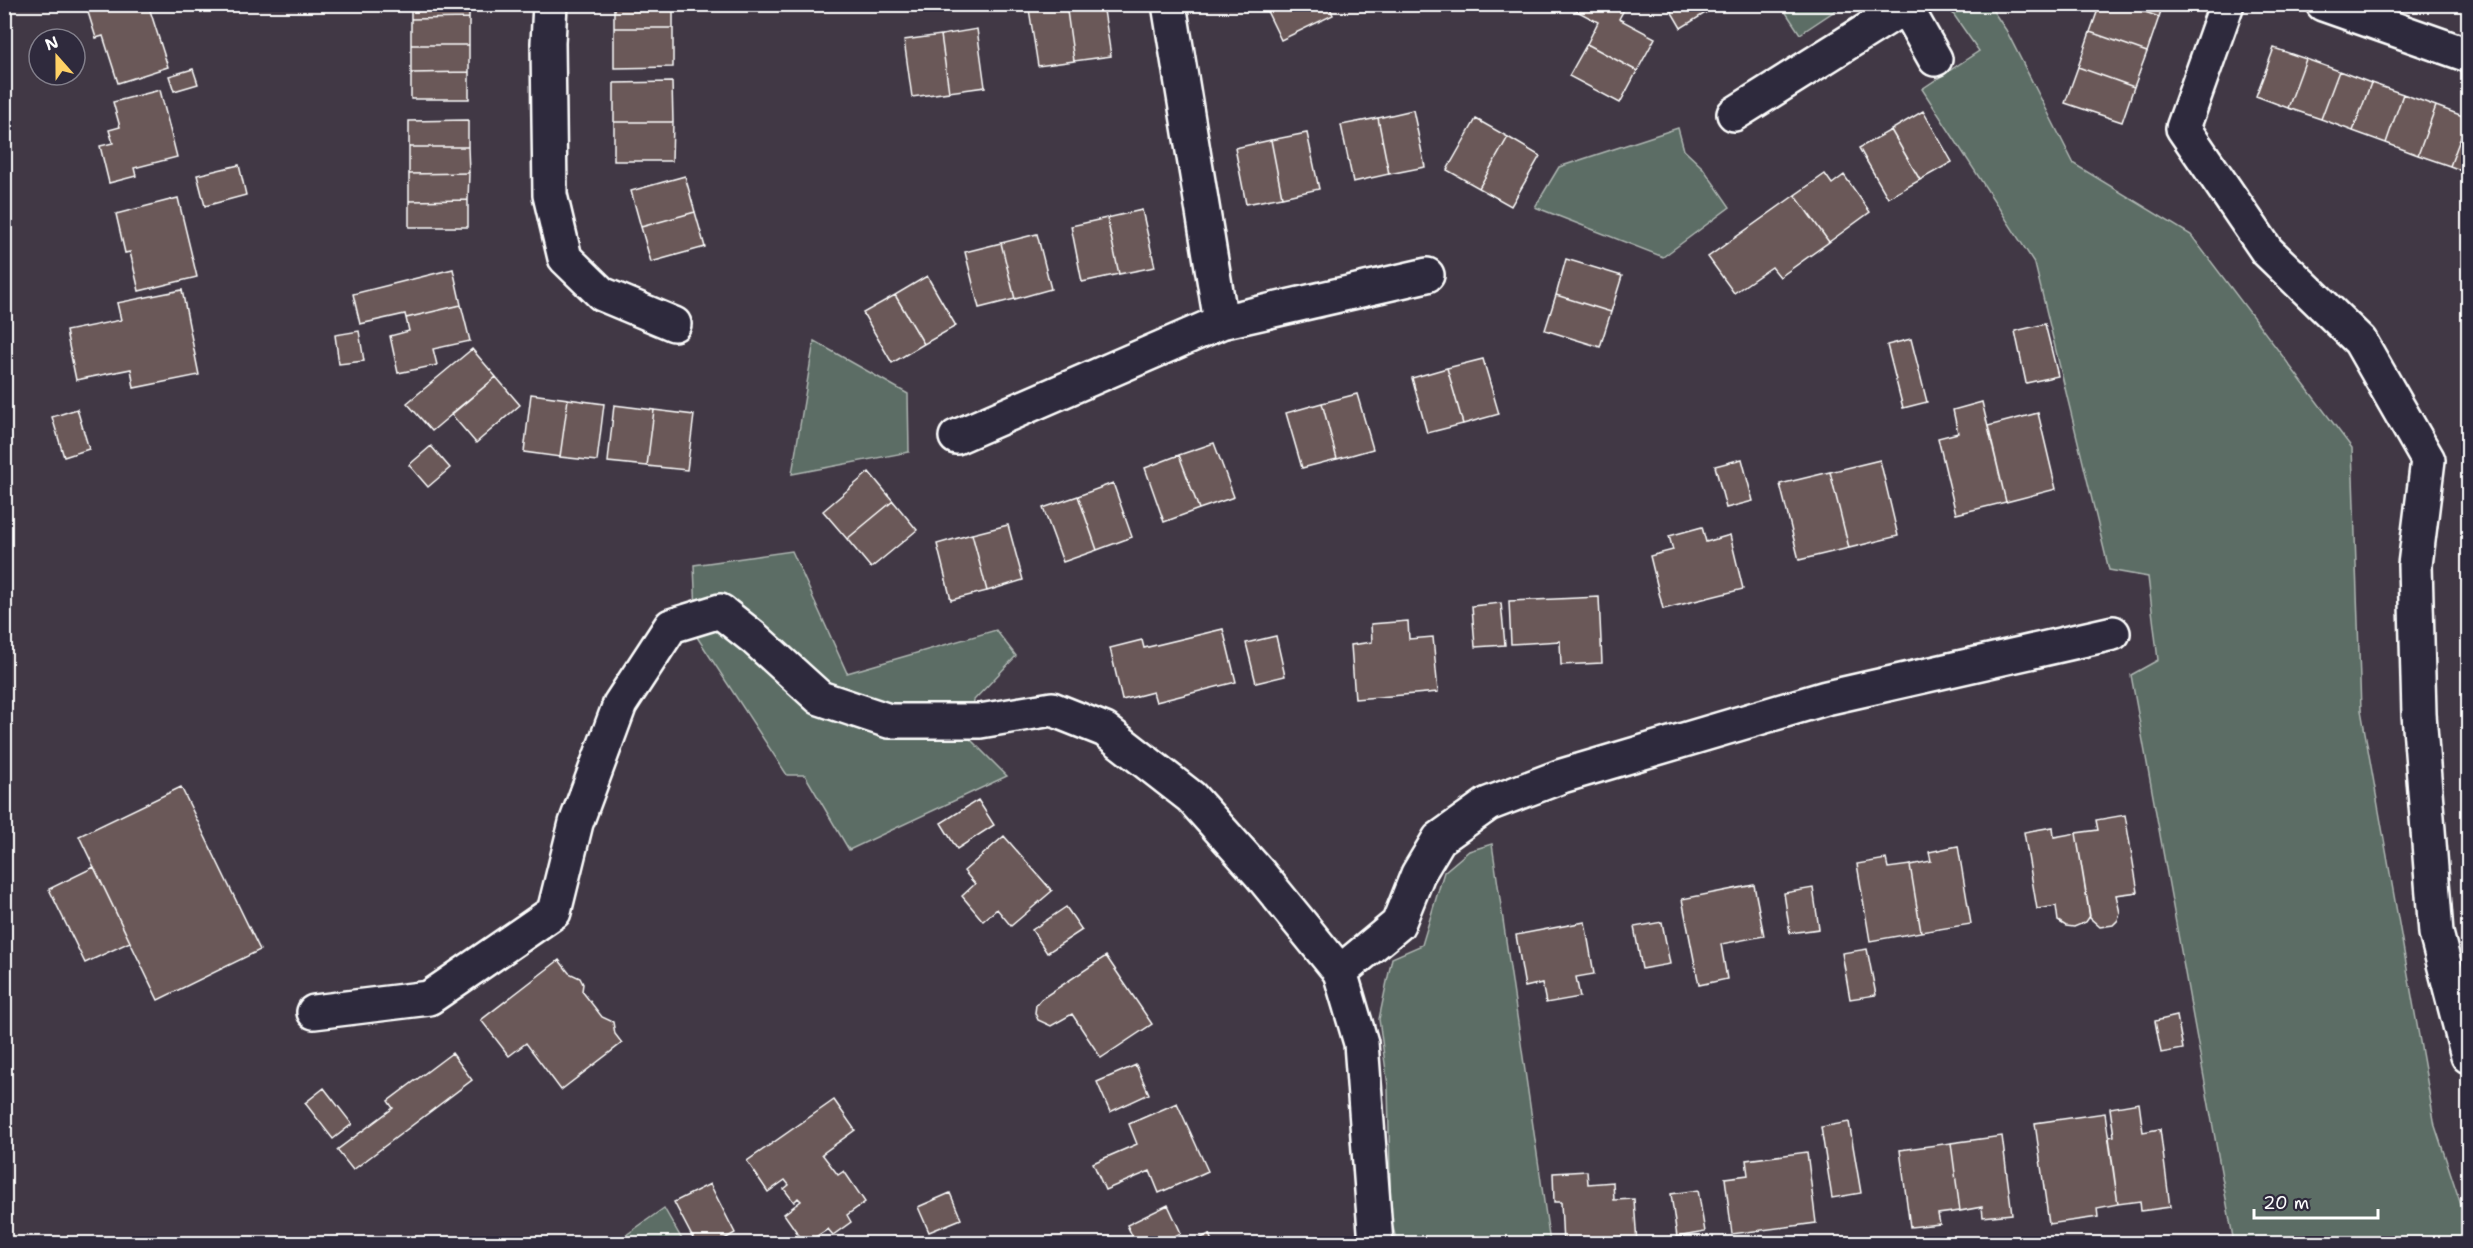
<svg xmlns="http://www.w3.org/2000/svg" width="2473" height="1248" font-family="'Shantell Sans',sans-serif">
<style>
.green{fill:#5c6d65;stroke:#aeb6b2;stroke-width:1.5}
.building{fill:#6b5958;stroke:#fff;stroke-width:1.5}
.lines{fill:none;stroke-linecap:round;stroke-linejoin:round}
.minor-casing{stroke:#fff;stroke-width:38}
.minor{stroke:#2f2a3d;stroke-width:33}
</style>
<rect width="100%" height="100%" fill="#413845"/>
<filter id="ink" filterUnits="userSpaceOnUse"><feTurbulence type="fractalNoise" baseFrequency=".0167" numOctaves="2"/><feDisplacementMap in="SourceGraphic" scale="12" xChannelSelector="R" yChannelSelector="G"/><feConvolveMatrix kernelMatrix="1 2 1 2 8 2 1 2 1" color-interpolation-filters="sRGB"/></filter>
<g filter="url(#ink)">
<!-- green -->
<path class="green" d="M1781,5h56l-1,5 -36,24z
M1947,5h42l17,25 68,134 117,71 161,213 9,262 74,416 33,100v17h-234l-103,-568 27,-15 -10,-83 -39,-7 -74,-306 -113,-175 57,-38z
M1678,128l6,22 19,18 27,39 -67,50 -128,-50 24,-40z
M814,341l94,53 1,58 -117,22z
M792,551l55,122 149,-43 20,26 -42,44 -5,38 38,38 -158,74 -44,-75h-18l-90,-138 -3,-72z
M1492,844l58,399h-153l-6,-24 -3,-133 -9,-67 13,-61 30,-13 22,-73 25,-21z
M664,1208l20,35h-69z"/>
<!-- building -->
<path class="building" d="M101,4h47l20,63 -50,16 -15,-47 -7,2 -9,-29z
M411,4h58v14l-58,1z
M614,4h59v24h-59z
M1066,4l8,57 -36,5 -9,-57z
M1066,4h37l8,52 -37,5z
M1269,4h59l5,11 -52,25 -16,-33z
M1573,4h54l-8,15 36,19 -18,33 -50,-27 11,-22 -27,-14z
M1667,4h43l2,5 -31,19z
M2100,4h23l36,13 -12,35 -57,-20z
M2123,4h40l-4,13z
M469,18v27h-58v-26z
M614,28h59v39l-59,1z
M977,29l8,58 -36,5 -8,-57z
M2090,32l57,20 -13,35 -56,-20z
M941,35l8,57 -37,5 -8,-57z
M1587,44l50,27 -17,32 -51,-27z
M411,45h58v27l-58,1z
M2274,48l32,11 -18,49 -32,-12z
M2306,59l33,12 -18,48 -33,-11z
M2078,67l56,20 -12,35 -57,-19z
M193,69l5,15 -24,7 -5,-15z
M2339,71l32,12 -18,48 -32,-12z
M469,72v27h-58v-26z
M672,82l1,40h-59v-39z
M2371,83l32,11 -17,49 -33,-12z
M160,90l17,67 -43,11 2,8 -27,7 -9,-37 13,-3 -4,-13 11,-3 -7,-25z
M2403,94l33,12 -18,49 -32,-12z
M2436,106l32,12 -18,48 -32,-11z
M1413,110l12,57 -36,7 -11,-56z
M1923,111l29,51 -32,18 -29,-50z
M1378,118l11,56 -36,8 -12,-57z
M2468,118v55l-18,-7z
M1476,119l32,18 -29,51 -32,-18z
M468,120v27h-59v-26z
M614,122h59l-1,39h-58z
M1891,130l29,50 -32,18 -29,-50z
M1307,133l12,56 -37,8 -11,-57z
M1508,137l32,19 -29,50 -32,-18z
M1271,140l11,57 -36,7 -11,-56z
M409,147h59l1,26 -60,1z
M239,165l7,30 -41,11 -8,-31z
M469,173l-1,27 -59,1v-27z
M1825,174l7,10 12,-9 26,37 -41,30 -34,-47z
M685,176l10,36 -54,15 -10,-36z
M1795,195l34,47 -49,35 -8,-10 -38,26 -26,-36z
M178,198l19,79 -58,14 -9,-39 -5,1 -9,-39z
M468,200v27h-59v-26z
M1142,210l13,57 -36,7 -12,-56z
M695,212l10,35 -54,15 -10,-35z
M1107,218l12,56 -37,8 -11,-56z
M1037,234l14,55 -36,10 -14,-56z
M1001,243l14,56 -36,9 -14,-56z
M1566,259l56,17 -11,36 -55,-17z
M453,269l8,36 -55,13 -1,-4 -45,10 -7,-30z
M927,276l29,50 -32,18 -29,-49z
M182,290l17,85 -65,13 -3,-19 -55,11 -10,-49 55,-11 -4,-17z
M895,295l29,49 -32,19 -29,-50z
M1556,295l55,17 -11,35 -55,-17z
M461,305l9,36 -37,8 4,16 -39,8 -8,-37 19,-5 -3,-13z
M2045,324l13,52 -32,7 -11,-52z
M359,331l5,30 -25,3 -4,-29z
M1911,339l16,63 -24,6 -16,-63z
M472,349l24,28 -64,54 -25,-28z
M1483,359l16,55 -36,10 -16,-56z
M1447,368l16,56 -36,9 -15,-55z
M496,377l24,28 -44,38 -25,-29z
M531,394l37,5 -8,58 -36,-5z
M1357,394l16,55 -36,10 -15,-56z
M568,399l36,5 -7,57 -37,-4z
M1982,402l24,100 -50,12 -18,-76 20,-5 -5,-23z
M1322,403l15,56 -35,9 -16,-55z
M614,405l40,5 -7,56 -39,-4z
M77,409l12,40 -25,8 -12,-40z
M654,410l40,5 -7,55 -40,-4z
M2038,413l18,76 -50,13 -18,-76z
M1214,443l20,54 -35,12 -20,-54z
M431,446l19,22 -22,19 -19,-22z
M1179,455l20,54 -35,13 -19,-54z
M1742,459l11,42 -27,7 -11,-42z
M1880,460l18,76 -49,12 -19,-76z
M869,472l24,29 -46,38 -24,-28z
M1830,472l19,76 -50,12 -19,-76z
M1113,483l19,54 -35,13 -19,-54z
M1078,496l19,54 -34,12 -20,-54z
M893,501l24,29 -46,38 -24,-29z
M1008,525l15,55 -36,11 -15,-57z
M1702,527l4,15 24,-7 13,54 -80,20 -13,-53 23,-6 -4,-14z
M972,534l15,57 -36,9 -14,-56z
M1599,597l3,66 -41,2 -1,-24 -49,3 -2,-43z
M1501,603l4,42 -30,2 -3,-41z
M1408,621l1,18 24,-2 5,55 -83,7 -4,-54 21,-3 -1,-18z
M1223,629l13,53 -80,20 -3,-10 -31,8 -12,-52 32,-8 2,8z
M1276,636l9,40 -29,7 -10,-40z
M181,787l79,163 -102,50 -79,-164z
M978,800l16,25 -37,24 -16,-26z
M2125,815l13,77 -22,3 4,18 -2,7 -5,5 -13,2 -10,-9 -14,-85 22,-3 -2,-10z
M2053,827l1,10 22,-4 14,83 -4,6 -12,5 -8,-1 -8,-5 -2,-15 -19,3 -13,-77z
M1004,836l48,55 -41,35 -14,-17 -14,12 -21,-25 13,-12 -11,-13z
M1958,846l13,78 -50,8 -11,-67 21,-4 -2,-9z
M1886,859l2,9 22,-3 11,67 -51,9 -13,-77z
M94,867l36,75 -45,21 -36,-74z
M1754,885l10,51 -43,8 6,35 -28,6 -17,-86z
M1813,888l6,41 -29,4 -6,-40z
M1066,907l16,23 -35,23 -15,-23z
M1585,922l9,52 -18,3 4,20 -34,6 -4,-20 -17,4 -9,-52z
M1662,922l8,42 -28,5 -8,-42z
M1867,949l9,46 -26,4 -8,-46z
M1106,956l46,68 -51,34 -29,-44 -21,12 -13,-6 -3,-7 1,-8 5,-6z
M559,960l10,13 11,5 3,6 -1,7 20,26 11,5 2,12 7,9 -61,47 -35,-47 -17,13 -28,-36z
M2177,1016l6,33 -22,4 -6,-32z
M452,1053l20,27 -119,90 -16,-20 56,-42 -5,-7z
M1136,1065l13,29 -39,18 -13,-30z
M324,1088l28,36 -19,15 -28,-36z
M834,1100l21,30 -33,24 16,21 6,-4 21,31 -18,13 4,7 -18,13 -5,-6 -23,15 -21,-30 17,-13 -3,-3 -4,4 -10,-13 5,-4 -4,-5 -17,12 -21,-31z
M1177,1103l31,68 -49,22 -9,-22 -45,19 -12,-27 44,-19 -8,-20z
M2139,1103l4,29 17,-3 10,78 -29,4 -1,-10 -22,3 -9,-67 5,-1 -4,-28z
M2105,1113l13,91 -21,4 1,9 -49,7 -14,-101z
M1849,1122l12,71 -29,5 -11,-71z
M2002,1136l10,78 -29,3 -1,-10 -22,4 -9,-68z
M1951,1143l9,68 -22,3 2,10 -30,3 -10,-77z
M1807,1152l9,71 -84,11 -7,-56 23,-3 -2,-15z
M1587,1171l1,13 25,-2 1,18 20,-1 3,45h-74l-2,-42h-7l-1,-29z
M710,1184l25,49 -19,11h-20l-22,-42z
M1698,1190l7,42 -28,5 -6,-43z
M950,1193l11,26 -32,13 -11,-25z
M1168,1205l13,28 -22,11h-23l-9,-19z
M1209,1234l4,10h-24z"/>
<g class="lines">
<!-- minor casing -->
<g class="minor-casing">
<path id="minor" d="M550,4l-2,39 2,152 15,63 37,36 72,30
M1169,4l52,318
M1904,4l31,55
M2227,4l-44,124 84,123 93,90 68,119 -13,105 4,149 17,219 32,123
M2323,4l145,51
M1734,114l172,-108
M956,437l265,-115 206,-47
M1340,972l58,-48 20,-50 21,-35 49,-35 74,-28 264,-78 287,-65
M314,1012l115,-14 125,-86 22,-89 44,-119 51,-78 49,-15 34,27 66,60 69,23h91l72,-12 53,21 86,67 69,77 80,98 21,71 15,201"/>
</g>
<!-- minor -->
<use href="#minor" class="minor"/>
</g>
</g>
<!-- margin -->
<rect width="2473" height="1248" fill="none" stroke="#2f2a3d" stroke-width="24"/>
<rect x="12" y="12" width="2449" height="1224" fill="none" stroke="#fff" stroke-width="2" filter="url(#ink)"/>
<!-- north arrow -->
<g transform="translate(57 57) rotate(339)"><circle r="28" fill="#2f2a3d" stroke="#827f8b" stroke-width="1.5"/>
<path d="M0-4.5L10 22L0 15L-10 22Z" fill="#ffd166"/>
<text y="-9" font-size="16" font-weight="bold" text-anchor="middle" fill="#ffffff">N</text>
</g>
<!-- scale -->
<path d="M2254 1209v9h124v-9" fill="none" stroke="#ffffff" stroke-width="3"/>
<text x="2263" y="1209" font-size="18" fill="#ffffff" stroke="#2f2a3d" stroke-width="4.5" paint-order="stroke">20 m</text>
</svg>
